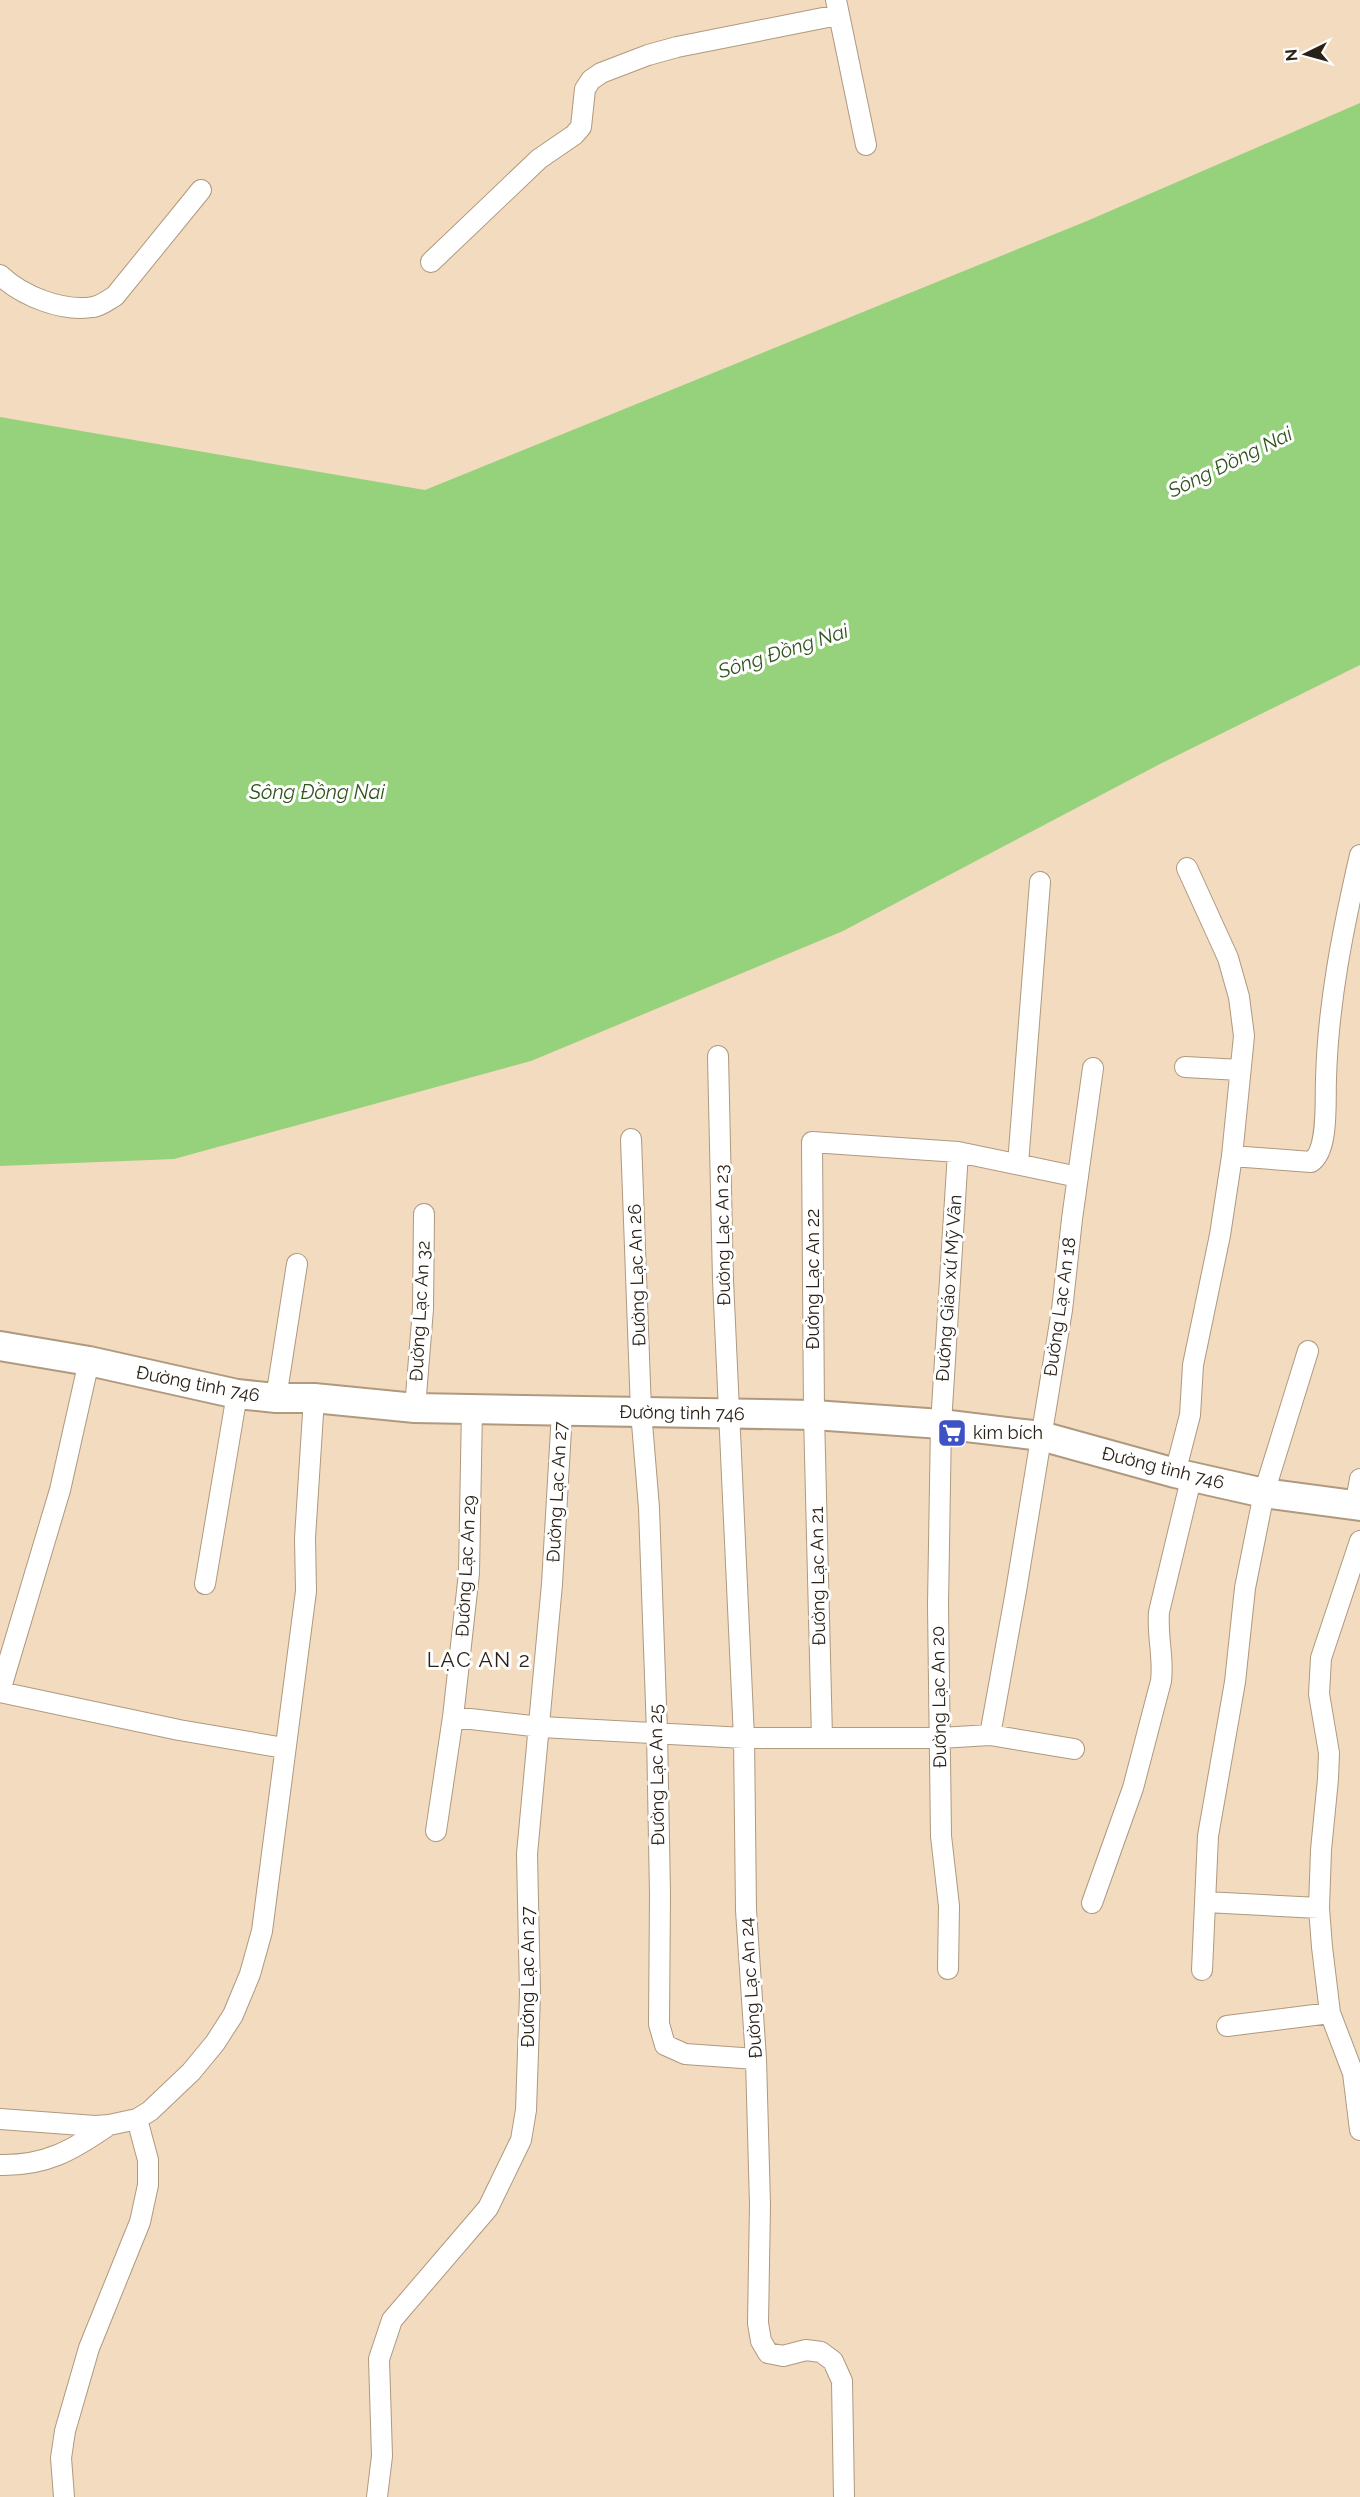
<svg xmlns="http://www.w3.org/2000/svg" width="1360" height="2497" font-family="Raleway,sans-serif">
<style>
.water{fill:#96d17b}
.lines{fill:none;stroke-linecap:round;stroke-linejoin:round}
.street-casing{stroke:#af997f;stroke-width:22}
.secondary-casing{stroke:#af997f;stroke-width:32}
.street{stroke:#fff;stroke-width:20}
.secondary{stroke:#fff;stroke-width:28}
.labels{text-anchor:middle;stroke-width:6;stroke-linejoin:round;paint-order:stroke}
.street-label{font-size:18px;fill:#2a2117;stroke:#fff}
.poi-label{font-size:18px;fill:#2a2117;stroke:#fff;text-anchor:start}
.water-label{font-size:20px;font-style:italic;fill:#31561d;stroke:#fff}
.quarter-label{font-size:21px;letter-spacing:1.5px;fill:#2a2117;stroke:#fff}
</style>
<rect width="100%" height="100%" fill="#f2dbbf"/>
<!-- water -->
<path class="water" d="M1360,103v562l-202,100 -315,166 -312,130 -357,98 -174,7v-749l425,73 662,-269z"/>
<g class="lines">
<!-- street casing -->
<g class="street-casing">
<path id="street" d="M836,0l30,145
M431,262l108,-103 35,-24 7,-8 4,-38 6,-9 10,-7 47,-18 29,-8 161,-32
M0,275c22,21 62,37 93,32 8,-1 15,-7 22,-11l86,-106
M718,1056l5,224 21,458 2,172 10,149 4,146 -2,118 3,18 7,12 15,3 23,-6 15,2 12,9 9,20 2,116
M1185,1067l55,3
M631,1139l10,272 8,97 8,224 3,162 -1,130 6,21 20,9 71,5
M1232,1156l79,6c18,-11 14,-62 15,-83 2,-76 17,-150 34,-224
M1018,1164l22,-282
M276,1398l21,-134
M415,1408l8,-99 1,-95
M1175,1473l15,-58 3,-50 27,-130 12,-79 12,-120 -5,-39 -11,-39 -41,-90
M1355,1506l5,-27
M1360,1541l-39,117 -2,36 10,59 -1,26 -7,71 -2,58 3,39 8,66 23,60 7,57
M205,1584l32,-190
M0,1691l60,-201 29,-129
M0,1692l179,38 105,18
M453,1717l88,10 203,11h196l50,-3 84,14
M990,1735l26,-144 46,-281 10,-91 21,-151
M822,1738l-8,-323 -2,-273 146,10 120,25
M436,1831l17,-114 16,-144 3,-165
M1206,1902l113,6
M1092,1903l41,-115 28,-107c3,-22 -4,-45 -2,-69l33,-137
M948,1969l1,-63 -8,-70 -3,-231 3,-181 17,-272
M1202,1970l6,-134 27,-154 10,-94 19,-95 44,-142
M1227,2026l103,-13
M0,2119l95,7 14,-1 28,-6 13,-8 41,-39 24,-29 18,-28 17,-41 12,-43 44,-340 -1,-53 9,-140
M0,2165c46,1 73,-15 109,-40
M64,2497l-3,-39 4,-27 24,-83 51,-126 8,-37v-25l-11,-41
M377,2497l5,-41 -3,-97 13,-39 96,-112 33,-68 5,-30 4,-116 -3,-140 25,-270 10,-172"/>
</g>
<!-- secondary casing -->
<g class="secondary-casing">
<path id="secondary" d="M0,1346l89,15 148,33 39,4h38l101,10 399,7 127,9 100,12 134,37 89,20 96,13"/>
</g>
<!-- street -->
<use href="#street" class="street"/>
<!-- secondary -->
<use href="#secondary" class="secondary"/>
</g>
<!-- icons -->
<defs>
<g id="supermarket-square" transform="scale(1.5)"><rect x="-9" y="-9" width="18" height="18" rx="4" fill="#3e52c5" stroke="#fff"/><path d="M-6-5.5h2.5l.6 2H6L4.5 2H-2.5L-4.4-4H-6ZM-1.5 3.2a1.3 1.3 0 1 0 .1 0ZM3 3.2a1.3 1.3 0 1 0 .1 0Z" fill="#fff"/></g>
</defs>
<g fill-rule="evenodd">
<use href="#supermarket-square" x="952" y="1433"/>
</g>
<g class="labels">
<!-- street labels -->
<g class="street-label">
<text transform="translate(723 1235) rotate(-91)" y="6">Đường Lạc An 23</text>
<text transform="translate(637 1275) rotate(-92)" y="6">Đường Lạc An 26</text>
<text transform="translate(813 1279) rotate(-90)" y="6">Đường Lạc An 22</text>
<text transform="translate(949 1288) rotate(-86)" y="6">Đường Giáo xứ Mỹ Vân</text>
<text transform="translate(1060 1307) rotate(-82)" y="6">Đường Lạc An 18</text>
<text transform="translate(420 1311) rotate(-87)" y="6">Đường Lạc An 32</text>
<text transform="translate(198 1384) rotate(11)" y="6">Đường tỉnh 746</text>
<text transform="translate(682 1413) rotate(1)" y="6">Đường tỉnh 746</text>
<text transform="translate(1163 1468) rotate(14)" y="6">Đường tỉnh 746</text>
<text transform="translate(557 1492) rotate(-87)" y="6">Đường Lạc An 27</text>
<text transform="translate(466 1566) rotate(-87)" y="6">Đường Lạc An 29</text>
<text transform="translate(818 1576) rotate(-91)" y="6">Đường Lạc An 21</text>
<text transform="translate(939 1697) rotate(-91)" y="6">Đường Lạc An 20</text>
<text transform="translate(657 1775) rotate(-91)" y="6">Đường Lạc An 25</text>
<text transform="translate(528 1977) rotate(-90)" y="6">Đường Lạc An 27</text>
<text transform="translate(751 1988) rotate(-94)" y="6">Đường Lạc An 24</text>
</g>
<!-- poi labels -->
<g class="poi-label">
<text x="973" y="1439">kim bích</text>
</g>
<!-- water labels -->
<g class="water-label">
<text transform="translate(1230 462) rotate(-26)" y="7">Sông Đồng Nai</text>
<text transform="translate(783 651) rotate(-18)" y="7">Sông Đồng Nai</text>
<text x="317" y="799">Sông Đồng Nai</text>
</g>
<!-- quarter labels -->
<g class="quarter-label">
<text x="479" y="1667">LẠC AN 2</text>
</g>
</g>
<!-- north arrow -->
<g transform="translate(1306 54) rotate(265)" stroke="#ffffff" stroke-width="4.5" paint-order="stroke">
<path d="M0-4.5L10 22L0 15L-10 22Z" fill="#2a2117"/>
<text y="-9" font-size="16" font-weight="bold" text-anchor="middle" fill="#2a2117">N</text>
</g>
</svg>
